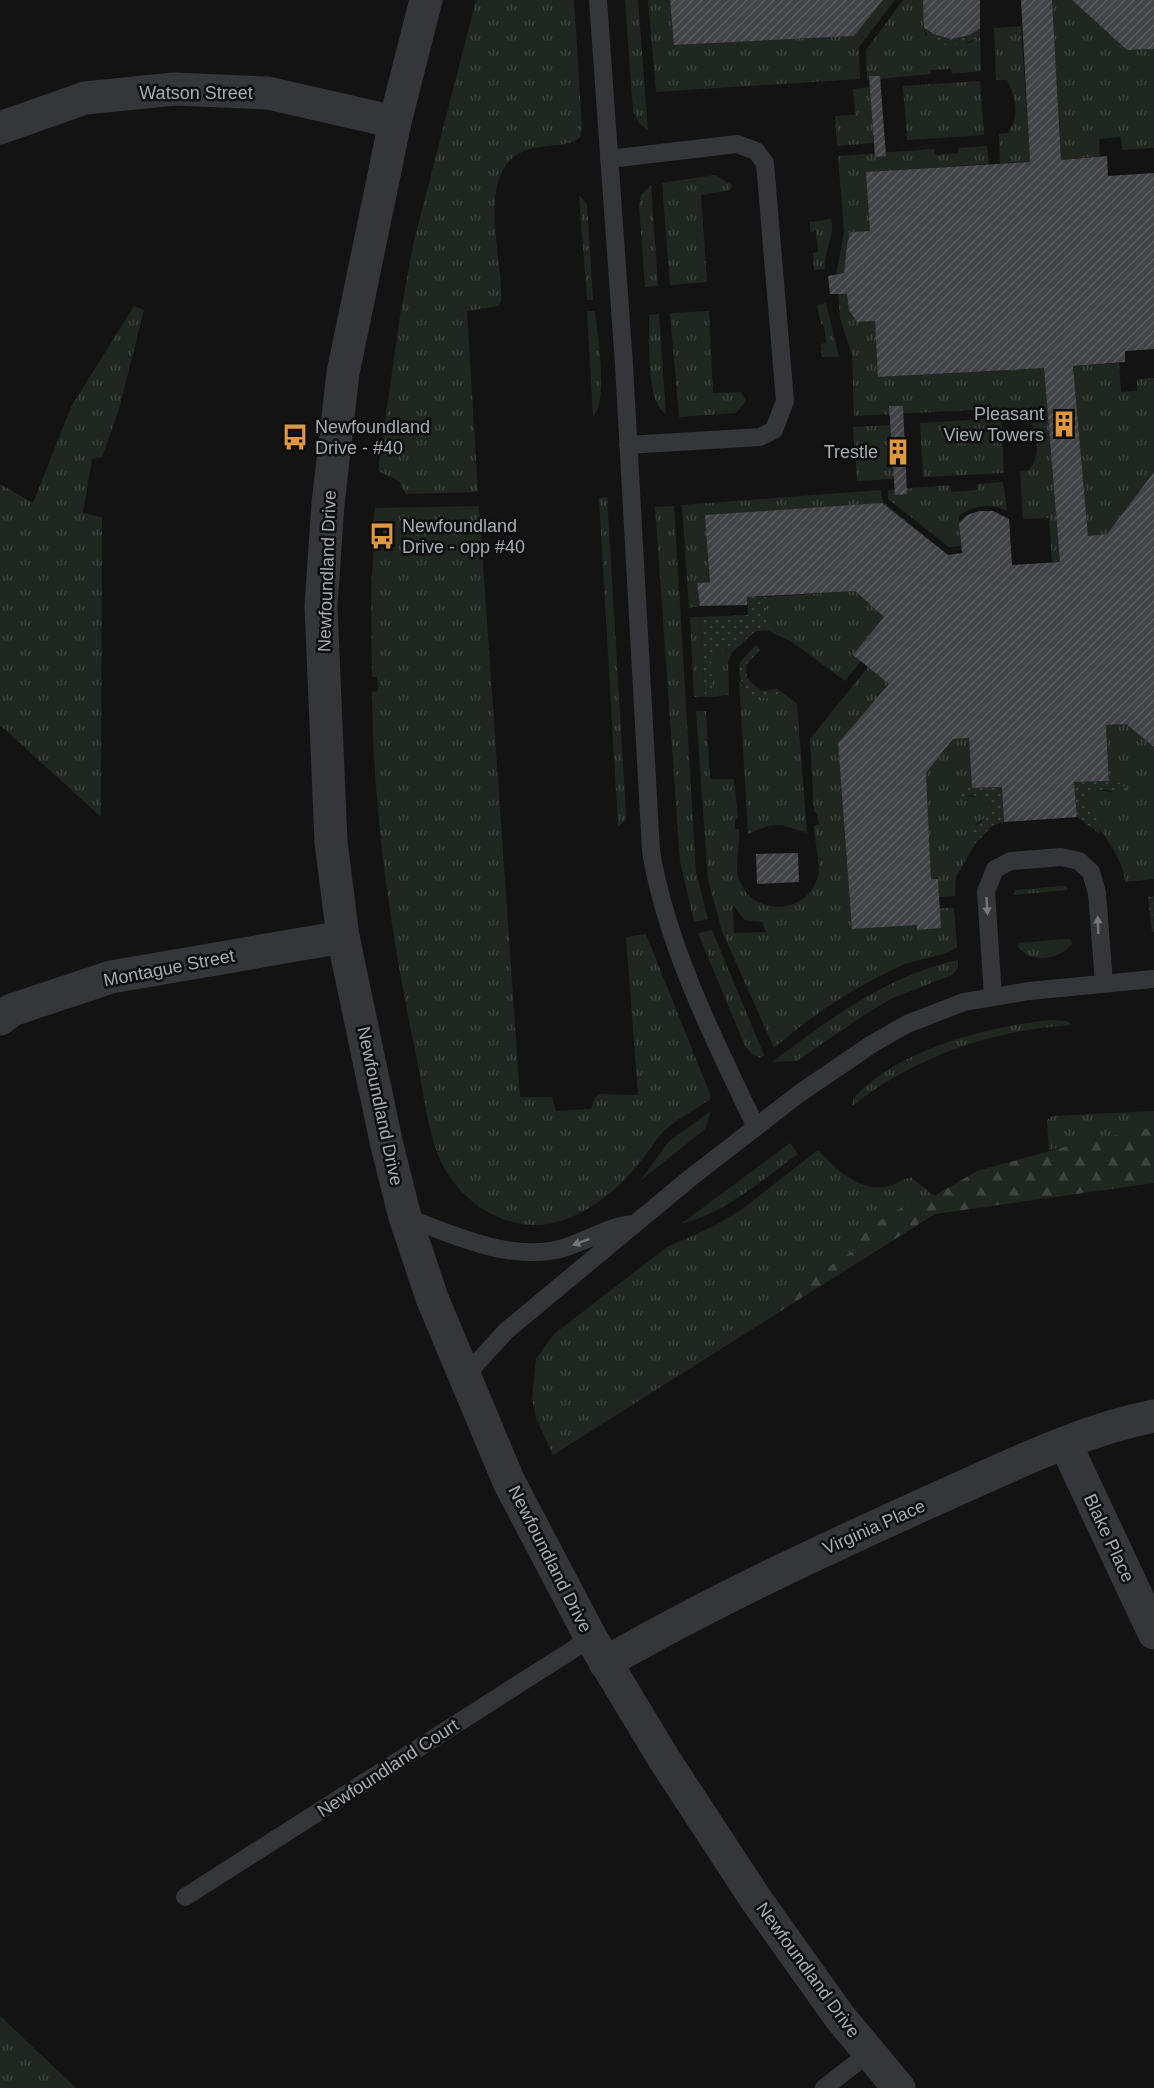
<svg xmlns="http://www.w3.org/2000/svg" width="1154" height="2088" font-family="Arial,sans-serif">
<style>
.grass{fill:url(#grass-tufts);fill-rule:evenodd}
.forest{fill:url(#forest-firs)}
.garden{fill:url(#garden-dots)}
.building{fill:url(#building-hatch)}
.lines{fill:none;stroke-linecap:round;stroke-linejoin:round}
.service{stroke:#343639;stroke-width:18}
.minor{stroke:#343639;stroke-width:33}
.tertiary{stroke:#343639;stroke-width:33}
.oneway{fill:#73777c}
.labels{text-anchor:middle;stroke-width:5;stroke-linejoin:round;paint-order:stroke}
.street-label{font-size:18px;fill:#a6acb3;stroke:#0e0e0f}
.poi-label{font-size:18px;fill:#a6acb3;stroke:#0e0e0f;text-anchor:end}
</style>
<defs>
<pattern id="grass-tufts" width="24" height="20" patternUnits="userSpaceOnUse" patternTransform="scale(1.5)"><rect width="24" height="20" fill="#202720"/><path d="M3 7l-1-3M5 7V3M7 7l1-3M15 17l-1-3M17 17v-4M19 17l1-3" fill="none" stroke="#3d443e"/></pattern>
<pattern id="forest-firs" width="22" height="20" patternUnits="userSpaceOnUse" patternTransform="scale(1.5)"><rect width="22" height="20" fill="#202720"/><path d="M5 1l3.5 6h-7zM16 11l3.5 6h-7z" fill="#3d443e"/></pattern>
<pattern id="garden-dots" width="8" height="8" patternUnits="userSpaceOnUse" patternTransform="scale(1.5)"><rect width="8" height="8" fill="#202720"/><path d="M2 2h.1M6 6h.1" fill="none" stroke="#3d443e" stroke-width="1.8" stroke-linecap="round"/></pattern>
<pattern id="building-hatch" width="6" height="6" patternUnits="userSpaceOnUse" patternTransform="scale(1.5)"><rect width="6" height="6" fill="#424347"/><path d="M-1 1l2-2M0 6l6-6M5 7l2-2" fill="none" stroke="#5a5b5f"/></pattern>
</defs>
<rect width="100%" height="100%" fill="#131314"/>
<!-- grass -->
<path class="grass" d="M476,0h98l8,128 -2,10c-17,11 -39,5 -58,14 -48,22 -18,108 -21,149l-3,5 -31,5 11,181 -72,2 -7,-13 -21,-10 22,-155 13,-71z
M625,0h13l10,131 -9,-8 -6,-12z
M648,0h22l5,45 179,-9 29,-36h12l-36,47 1,32 -204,13z
M903,0h20l2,35 44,8 11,-6 1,34 -29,3 -1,-5 -20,1v4l-64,6 -1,-30z
M1052,0h20l55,50 27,-1v99l-32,2 -1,-13 -22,2 1,17 -39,4z
M1021,26l9,136 -30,1 -1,-29 9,-1c12,-18 8,-35 -1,-53h-11l-2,-52z
M980,81l4,54 -77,5 -4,-54z
M870,87l4,56 -37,3 -2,-30 20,-1 -2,-26z
M987,146l2,18 -122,8 3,59 -19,1 -4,12 -3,29 -8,2 8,-43 -6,-76 96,-7 1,6 23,-2 1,-5z
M715,175l17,10 -2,5 -29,5 6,87 -37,3 -8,-102z
M651,185l7,101 -13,1 -6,-82 2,-10z
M579,195l8,9 6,96h-6z
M831,219c5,16 -8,32 -6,50l-11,1 -1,-17 5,-1 -2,-21 -6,1v-10z
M838,293l9,1 2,16 8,12 18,-1 4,56 165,-9 16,194h-8l-3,-44 -26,1 -3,-48 9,-1c12,-15 9,-37 -1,-53h-14l-1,-9 -159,8 -2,-61 -12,-37z
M826,303l13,54h-17l-1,-13 5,-1 -2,-18 -3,-1 -4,-19z
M134,306l10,4 -25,99 -17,48 -10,2 -9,54 19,4 -1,300 -101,-92v-241l33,19 38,-96z
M587,311h8c2,22 14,90 -2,105z
M709,311l4,82 28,-1 5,9 -10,12 -57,4 -9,-104z
M659,314l7,100c-21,-12 -16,-76 -17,-99z
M1119,363l2,29 16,-1v-12l17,-1v94l-47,62 -19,2 -15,-170z
M1001,418l3,55 -81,4 -3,-54z
M890,425l4,54 -37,2 -4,-54z
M1003,482l4,29c-17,-9 -33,-6 -48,5l2,30 -12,1 -61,-48v-9l62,-5 1,7 26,-2v-6z
M881,490l2,12 65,53 -251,28 3,23 -11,2 -7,-103z
M607,497l19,316v7l-8,6 -19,-328z
M479,506l41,591h32l4,14 35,-2 4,-12 5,-3 38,1 -12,-158 20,-3 64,160v5c-15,12 -35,20 -48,34 -8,8 -14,20 -22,29 -23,29 -54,55 -92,62 -40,6 -79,-17 -100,-50 -18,-26 -24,-77 -30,-109 -26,-124 -45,-246 -46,-373l6,-1 -1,-14h-5l-1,-88 3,-45 9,-1v-18l-10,-1 2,-16z
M674,506l22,366 12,47 -14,3 -14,-61 -25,-354z
M855,591l29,26 -30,38 7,6 -16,20 -53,-39 -25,-12 -1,-33z
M690,617h10l5,80h-11z
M726,649l6,3 -4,10 1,33 -16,2 -2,-33 6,-11z
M868,667l21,17 -51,59 14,186 65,-4 1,5 22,-2v-20h14l3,39c-15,11 -40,11 -56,19 -47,21 -89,49 -127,82l-52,-117 -14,-51 -12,-169h10l4,68h24l4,39 -3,1v10h4c1,16 -5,36 0,50 12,38 69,37 79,-3 3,-12 -4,-36 -4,-51h5l-2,-12 -3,-1 -4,-73zM733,905l12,15 17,2 4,10 -32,1z
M739,679c6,16 29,25 43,13l15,12 10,129 -25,-8 -14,1 -20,8z
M1126,724l28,23v132l-29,3c-3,-30 -28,-52 -41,-78l2,-9 7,-5 21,2 8,-8 -13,-6 -3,-53z
M969,738l3,47 -7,12 14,-1 9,4v16l-12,8 -5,15 4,5 -19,33 -1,19 -16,1 -1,-18h-7l-5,-106 27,-34z
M1061,886h5l2,4 -55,5 2,-5z
M712,930l52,125 -4,3 -8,-4 -7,-8 -47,-113z
M1067,939l4,1 1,4c-13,16 -42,21 -54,2l1,-3z
M958,960v8l-6,7 -59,23 -26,15 -70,48 -25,1c58,-43 114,-86 186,-102z
M1053,1020l14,1 5,4c-80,5 -156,31 -220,81l1,-7c42,-49 137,-74 200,-79z
M711,1111l-6,18 -65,52 29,-40z
M1154,1111v16l-105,23 -2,-30 6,-4z
M790,1143l8,11c-38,27 -72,59 -117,70z
M818,1150c19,20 42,43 71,36 8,-2 14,-7 22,-9l23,19 -32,11 -35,21 -13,22 -68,45 -13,21 -220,139 -17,-37 -4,-19 4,-40 18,-25 113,-87 47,-21 27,-16z
M0,2016l76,72h-76z"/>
<!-- forest -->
<path class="forest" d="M1154,1127v56l-219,31 -162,102 13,-21 68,-45 13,-22 35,-21 32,-11 43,-25 101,-28z"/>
<!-- garden -->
<path class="garden" d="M924,28c19,12 37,14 56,0v9c-17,9 -50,15 -56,-9z
M747,597h19l1,33 -11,1 -24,21 -6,-3 -9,4 -6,11 2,33h-8l-5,-80 48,-2z
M756,645l4,5 -14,15 1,13 14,13 16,-2 5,3 -9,6c-24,2 -37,-14 -33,-36z
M1109,778l13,6 7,9 -4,3c-14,-6 -26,-10 -39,-1 -3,14 3,18 14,25v14l-23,-17 -3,-35 35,-1z
M972,785l1,3 29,-1 2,35 -12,4 -17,18 -4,-5 -1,-8 18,-15v-16l-17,-5 -14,5 -2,-2 4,-7z
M1154,896v36h-2l-4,-35z"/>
<!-- building -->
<path class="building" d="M670,0h213l-29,36 -180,9z
M923,0h57v28l-10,7 -18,4 -16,-4 -12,-7z
M1021,0h31l9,160 46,-4 1,20 46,-3v176l-29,2v11l-52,4 15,170 19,-2 47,-62v275l-28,-23 -20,1 3,56 -35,1 3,35 -73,5 -2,-35 -30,1 -3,-50 -16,1 -27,34 5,106h7l3,49 -24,2v-5l-65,4 -14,-186 51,-59 -36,-29 31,-38 -29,-26 -108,6v8l-47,1 -3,-23 13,-1 -5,-67 177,-12 66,52 14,-2 -3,-30 8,-8 12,-4h14l16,8 3,46 48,-3 -16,-194 -166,9 -3,-56 -18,1 -8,-12 -2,-16h-17l-2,-18 16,-3 3,-29 4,-12 19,-1 -4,-59 164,-10z
M1072,0h82v49l-27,1z
M869,76h11l6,80 -11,1z
M889,406h14l4,88 -12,1z
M798,853l1,29 -42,2 -1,-30z"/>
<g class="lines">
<!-- service -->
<path class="service" d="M598,0l26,365 27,486c15,93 64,191 105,276
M609,159l128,-15 19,7 9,12 20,238 -11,29 -14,7 -132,8
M993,996l-7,-104 9,-23 16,-8 50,-4 18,4 12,11 6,21 7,90
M405,1217c47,17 99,43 151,33 28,-6 50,-24 78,-26
M465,1376l41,-45 183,-152 111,-86 72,-49 35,-20 57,-22 65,-11 125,-12
M185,1897l406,-259
M824,2088l45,-35"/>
<!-- minor -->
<path class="minor" d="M0,128l85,-30 89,-9 94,4 127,29
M0,1019l12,-9 99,-33 232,-40
M1065,1443l89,190
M605,1663c108,-62 220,-114 333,-165 70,-31 141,-67 216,-82"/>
<!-- tertiary -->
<path class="tertiary" d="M426,0l-31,122 -52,251 -15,131 -7,102 10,236 12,95 43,204 19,76 27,81 77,184 82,156 73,121 91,139 84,118 60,72"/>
</g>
<!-- one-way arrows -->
<defs><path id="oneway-solid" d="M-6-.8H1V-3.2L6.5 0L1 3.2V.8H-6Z" transform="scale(1.5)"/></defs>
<g class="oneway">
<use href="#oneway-solid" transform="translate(987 906) rotate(87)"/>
<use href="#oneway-solid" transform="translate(1098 925) rotate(-92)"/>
<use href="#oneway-solid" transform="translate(581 1242) rotate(159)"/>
</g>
<!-- icons -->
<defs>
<g id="building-bare" transform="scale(2.07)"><path d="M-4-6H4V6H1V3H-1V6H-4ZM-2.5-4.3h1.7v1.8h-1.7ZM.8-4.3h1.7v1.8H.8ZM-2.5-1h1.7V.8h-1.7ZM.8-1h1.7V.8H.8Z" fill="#df9740" stroke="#0e0e0f" stroke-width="2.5" paint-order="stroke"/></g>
<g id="bus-bare" transform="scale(2.07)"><path d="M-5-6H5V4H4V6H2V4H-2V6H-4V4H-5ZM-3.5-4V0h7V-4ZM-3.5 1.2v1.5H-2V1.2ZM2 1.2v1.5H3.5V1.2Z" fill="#df9740" stroke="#0e0e0f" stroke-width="2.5" paint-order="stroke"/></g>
</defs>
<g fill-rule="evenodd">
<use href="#building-bare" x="1064" y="424"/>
<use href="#bus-bare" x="295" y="437"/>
<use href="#building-bare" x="898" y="452"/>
<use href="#bus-bare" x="382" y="536"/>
</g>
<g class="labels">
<!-- street labels -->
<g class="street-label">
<text x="196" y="99">Watson Street</text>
<text transform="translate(327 571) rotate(-88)" y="6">Newfoundland Drive</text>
<text transform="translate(169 968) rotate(-11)" y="6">Montague Street</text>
<text transform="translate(380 1106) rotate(78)" y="6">Newfoundland Drive</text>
<text transform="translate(874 1527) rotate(-24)" y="6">Virginia Place</text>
<text transform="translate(1109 1538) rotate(65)" y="6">Blake Place</text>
<text transform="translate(550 1559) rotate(63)" y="6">Newfoundland Drive</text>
<text transform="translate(388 1768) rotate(-33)" y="6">Newfoundland Court</text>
<text transform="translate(808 1970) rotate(54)" y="6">Newfoundland Drive</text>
</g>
<!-- poi labels -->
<g class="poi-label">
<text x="1044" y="420">Pleasant<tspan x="1044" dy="21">View Towers</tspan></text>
<text x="315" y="433" text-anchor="start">Newfoundland<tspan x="315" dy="21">Drive - #40</tspan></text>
<text x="878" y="458">Trestle</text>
<text x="402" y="532" text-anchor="start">Newfoundland<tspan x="402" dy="21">Drive - opp #40</tspan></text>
</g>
</g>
</svg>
